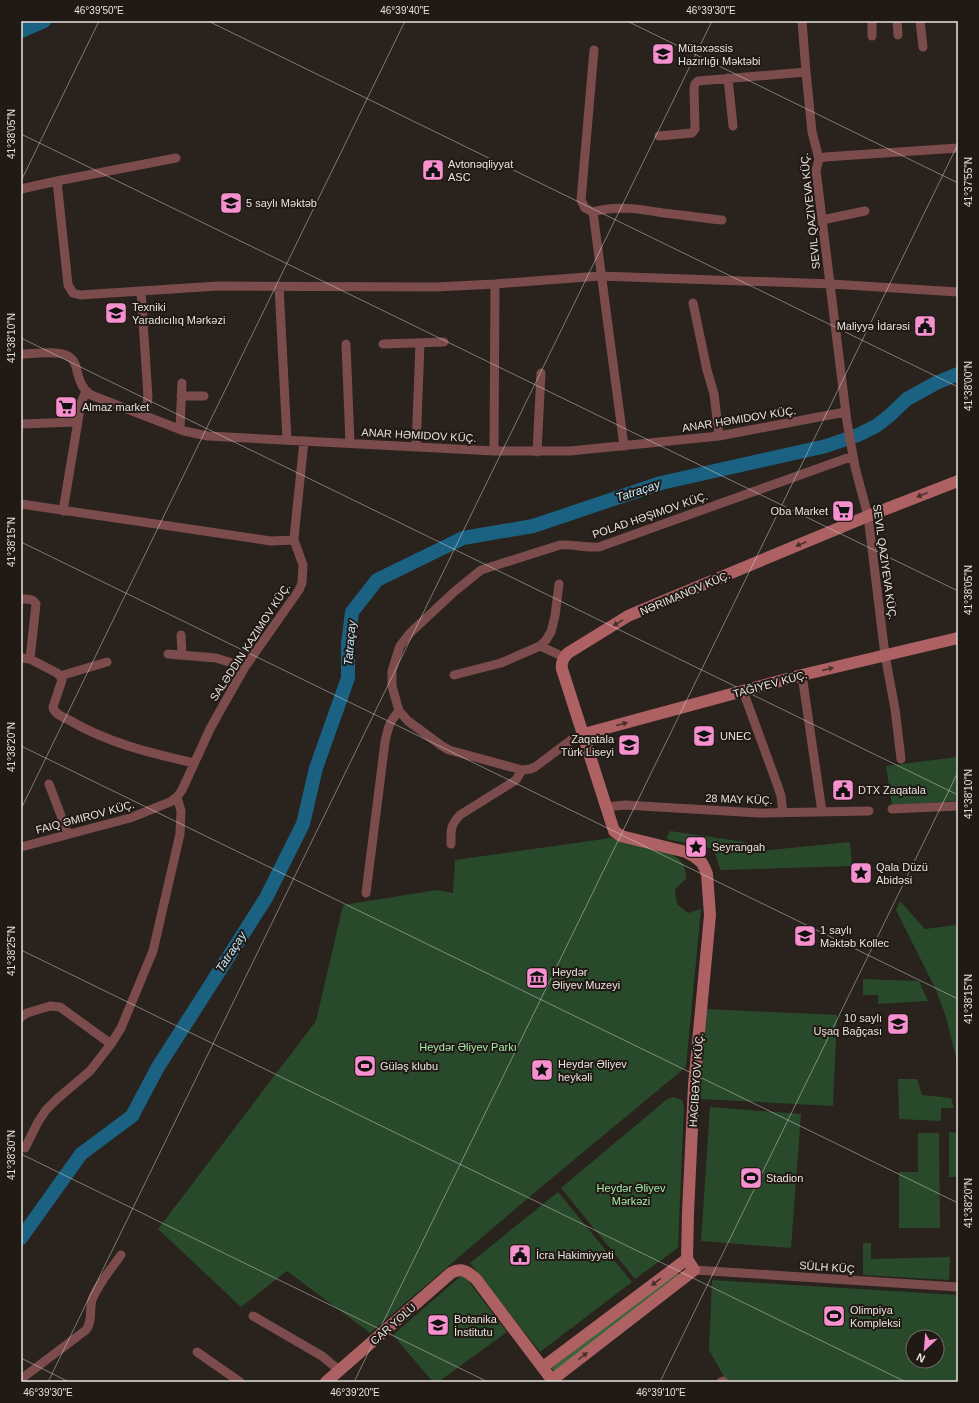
<svg xmlns="http://www.w3.org/2000/svg" width="979" height="1403" font-family="Arial,sans-serif">
<style>
.green{fill:#284a2a;fill-rule:evenodd}
.forest{fill:#39673b}
.lines{fill:none;stroke-linecap:round;stroke-linejoin:round}
.river{stroke:#1b6182;stroke-width:14}
.street{stroke:#7c4c4c;stroke-width:9}
.secondary{stroke:#ad6163;stroke-width:12}
.oneway{fill:#4a2f2c}
.ticks{fill:none;stroke:#e8e3e0;stroke-width:1;stroke-opacity:0.45}
.labels{text-anchor:middle;stroke-width:4;stroke-linejoin:round;paint-order:stroke}
.poi-label{font-size:11px;fill:#e8e3e0;stroke:#201914;text-anchor:start}
.street-label{font-size:11px;fill:#e8e3e0;stroke:#201914}
.park-label{font-size:11px;fill:#a5eba7;stroke:#201914}
.water-label{font-size:12px;font-style:italic;fill:#c4e7fb;stroke:#201914}
.neatline{fill:none;stroke:#e8e3e0;stroke-width:1.5}
.ticks-label{font-size:10px;text-anchor:middle;fill:#e8e3e0}
</style>
<rect width="100%" height="100%" fill="#29221d"/>
<!-- green -->
<path class="green" d="M958,757v44l-66,4 -6,-39z
M670,831l75,11 15,9 90,-9 2,24 -132,4 -6,-21 -48,-10z
M611,838c14,4 63,13 70,23 4,6 5,12 5,18l-11,10 2,15 11,9 13,-4 -15,158 -146,121 -170,145 -83,-62 -46,36 -83,-78 158,-208 27,-116 94,-15 16,3 2,-33z
M900,901l25,28 31,-4 2,4v136l-12,-48 -11,-29 -39,-78z
M863,979l56,2 9,20 -50,3v-9h-15z
M705,1009l132,6 -4,91 -133,-7z
M898,1079h19l5,16 29,3 3,10h-13v13l-42,-2z
M673,1097l9,3 2,6 -6,142 -43,31 -74,-91 105,-88z
M710,1107l91,7 -10,134 -90,-7z
M949,1132l9,1v44h-9z
M918,1133h21l1,95h-41v-56h19z
M558,1192l74,90 -92,70 -70,-89z
M863,1243h8v16l79,-2 -1,23 -86,-5z
M463,1274l44,58 -69,50h-5l-40,-47z
M712,1280l246,15v87h-231l-18,-32zM913,1337h24v24h-24z"/>
<!-- forest -->
<path class="forest" d="M677,1272l3,5 -126,95 -2,-4z"/>
<g class="lines">
<!-- river -->
<path class="river" d="M21,31l23,-10
M21,1238l60,-84 51,-38 26,-49 108,-169 37,-74 13,-56 32,-90v-34l4,-32 25,-32 86,-42 70,-12 128,-43 165,-37 32,-11 18,-9 13,-10 18,-17 29,-16 22,-9"/>
<!-- street -->
<path class="street" d="M802,21l4,51 6,60 7,27 -3,11 31,252 8,45 13,49 17,139 10,54 6,50
M872,21v15
M897,21l1,14
M920,21l3,26
M594,50l-13,150 4,8 8,4 31,234
M728,78l5,48
M659,136l33,-3 3,-4 -1,-41 1,-4 3,-3 108,-9
M819,159l6,-2 133,-9
M57,181l11,104 5,8 7,2 138,-9 218,1 59,-3 105,-8 231,8 127,8
M21,189l36,-8 119,-23
M593,212c22,-7 48,-3 70,1 20,2 39,5 59,7
M822,220l43,-9
M279,286l8,154
M141,291l7,106 -3,19
M693,303l14,67 7,24 5,42
M346,344l4,99
M383,344l61,-2
M21,354c11,0 38,-4 47,2 6,3 8,9 9,15 3,11 5,18 14,24l93,36 24,5 286,15h76l149,-15 126,-24
M181,396h23
M21,424l56,-2
M180,429l2,-46
M416,447l4,-104
M494,451l1,-167
M537,452l4,-79
M21,504l250,37 23,-1
M63,511l18,-108 5,-12
M21,599c6,0 12,-1 15,5l-6,55
M181,635l1,19
M540,646l24,11
M168,654l48,4 29,9
M21,658l9,1 27,14 3,3 2,4 -9,27c1,7 10,10 16,13 39,23 81,33 125,43
M454,675l47,-12 39,-17 6,-6 5,-8 4,-16 4,-32
M802,675l20,137
M60,676l47,-14
M743,691l34,93 4,12 2,17
M584,734l-13,6 -36,27 -5,2 -8,1 -73,-20 -7,-4 -34,-25 -9,-10 -7,-25v-15l4,-13 4,-12 10,-13 44,-41 27,-22 79,-25c13,-1 25,3 39,2l254,-91
M49,784l19,50
M607,807l18,-2 134,8 110,-2
M892,809l66,-3
M451,844c0,-15 -1,-18 9,-29l56,-35 6,-10
M21,847l109,-29 40,-16 7,-5 5,-7 28,-61 11,-20 24,-42 54,-77 3,-7 1,-18 -9,-25 1,-12 9,-87
M366,893l19,-151c3,-14 4,-20 14,-31
M21,1017l6,-4 23,-7 10,1 51,37
M25,1148l13,-26 8,-12 11,-11 33,-28 21,-27 10,-16 32,-77 27,-117 1,-23 -4,-14
M694,1270l264,17
M253,1316l69,40 18,15
M197,1352l43,30
M21,1379l65,-49c7,-9 3,-19 6,-30 6,-16 19,-31 29,-45
M721,1382l2,-1"/>
<!-- secondary -->
<path class="secondary" d="M584,734l218,-59 156,-37
M687,1259l1,-46 6,-128 16,-170 -3,-41 -2,-5 -3,-6 -7,-6 -9,-5 -65,-16 -7,-5 -52,-162c-1,-7 1,-11 6,-16l60,-37 14,-6 226,-94 90,-35
M543,1367l144,-108
M326,1382l125,-109c11,-6 17,-1 25,6l76,101 142,-110 -7,-11"/>
</g>
<!-- one-way arrows -->
<defs><path id="oneway-solid" d="M-6-.8H1V-3.2L6.5 0L1 3.2V.8H-6Z"/></defs>
<g class="oneway">
<use href="#oneway-solid" transform="translate(922 495) rotate(159)"/>
<use href="#oneway-solid" transform="translate(801 544) rotate(157)"/>
<use href="#oneway-solid" transform="translate(618 623) rotate(149)"/>
<use href="#oneway-solid" transform="translate(828 669) rotate(-14)"/>
<use href="#oneway-solid" transform="translate(622 724) rotate(-15)"/>
<use href="#oneway-solid" transform="translate(656 1282) rotate(143)"/>
<use href="#oneway-solid" transform="translate(583 1356) rotate(-38)"/>
</g>
<!-- ticks -->
<path class="ticks" d="M208,21l750,366M627,21l331,162M21,134l937,457M21,181l78,-160M21,338l937,457M21,542l937,457M21,746l937,457M21,809l384,-788M21,950l885,432M21,1154l467,228M21,1358l48,24M48,1382l664,-1361M354,1382l604,-1238M660,1382l298,-610"/>
<!-- icons -->
<defs>
<g id="university-square" transform="scale(1.15)"><rect x="-9" y="-9" width="18" height="18" rx="4" fill="#f690cf" stroke="#201914"/><path d="M0-5L7-2L0 1L-7-2ZM-4 1L0 2.5L4 1V4Q0 6-4 4Z" fill="#111"/></g>
<g id="civic-square" transform="scale(1.15)"><rect x="-9" y="-9" width="18" height="18" rx="4" fill="#f690cf" stroke="#201914"/><path d="M-.6-6.5H3V-4.5H.6V-3L4-1V1h2V6H-6V1h2V-1L-.6-3ZM-1.2 2.5V6h2.4V2.5Z" fill="#111"/></g>
<g id="school-square" transform="scale(1.15)"><rect x="-9" y="-9" width="18" height="18" rx="4" fill="#f690cf" stroke="#201914"/><path d="M0-5L7-2L0 1L-7-2ZM-4 1L0 2.5L4 1V4Q0 6-4 4Z" fill="#111"/></g>
<g id="supermarket-square" transform="scale(1.15)"><rect x="-9" y="-9" width="18" height="18" rx="4" fill="#f690cf" stroke="#201914"/><path d="M-6-5.5h2.5l.6 2H6L4.5 2H-2.5L-4.4-4H-6ZM-1.5 3.2a1.3 1.3 0 1 0 .1 0ZM3 3.2a1.3 1.3 0 1 0 .1 0Z" fill="#111"/></g>
<g id="sight-square" transform="scale(1.15)"><rect x="-9" y="-9" width="18" height="18" rx="4" fill="#f690cf" stroke="#201914"/><path d="M0-6L1.8-2.2L6-1.7L2.9 1.2L3.7 5.4L0 3.3L-3.7 5.4L-2.9 1.2L-6-1.7L-1.8-2.2Z" fill="#111"/></g>
<g id="museum-square" transform="scale(1.15)"><rect x="-9" y="-9" width="18" height="18" rx="4" fill="#f690cf" stroke="#201914"/><path d="M0-6L6-3V-2H-6V-3ZM-5-1h2V3h-2ZM-1-1h2V3h-2ZM3-1h2V3H3ZM-6 4H6V6H-6Z" fill="#111"/></g>
<g id="stadium-square" transform="scale(1.15)"><rect x="-9" y="-9" width="18" height="18" rx="4" fill="#f690cf" stroke="#201914"/><path d="M0-5a6.5 5 0 1 0 0 10a6.5 5 0 1 0 0-10ZM-3.5-1.8h7v3.6h-7Z" fill="#111"/></g>
</defs>
<g fill-rule="evenodd">
<use href="#university-square" x="663" y="54"/>
<use href="#civic-square" x="433" y="170"/>
<use href="#school-square" x="231" y="203"/>
<use href="#university-square" x="116" y="313"/>
<use href="#civic-square" x="925" y="326"/>
<use href="#supermarket-square" x="66" y="407"/>
<use href="#supermarket-square" x="843" y="511"/>
<use href="#university-square" x="704" y="736"/>
<use href="#school-square" x="629" y="745"/>
<use href="#civic-square" x="843" y="790"/>
<use href="#sight-square" x="696" y="847"/>
<use href="#sight-square" x="861" y="873"/>
<use href="#school-square" x="805" y="936"/>
<use href="#museum-square" x="537" y="978"/>
<use href="#school-square" x="898" y="1024"/>
<use href="#stadium-square" x="365" y="1066"/>
<use href="#sight-square" x="542" y="1070"/>
<use href="#stadium-square" x="751" y="1178"/>
<use href="#civic-square" x="520" y="1255"/>
<use href="#stadium-square" x="834" y="1316"/>
<use href="#university-square" x="438" y="1325"/>
</g>
<g class="labels">
<!-- poi labels -->
<g class="poi-label">
<text x="678" y="52">Mütəxəssis<tspan x="678" dy="13">Hazırlığı Məktəbi</tspan></text>
<text x="448" y="168">Avtonəqliyyat<tspan x="448" dy="13">ASC</tspan></text>
<text x="246" y="207">5 saylı Məktəb</text>
<text x="132" y="311">Texniki<tspan x="132" dy="13">Yaradıcılıq Mərkəzi</tspan></text>
<text x="910" y="330" text-anchor="end">Maliyyə İdarəsi</text>
<text x="82" y="411">Almaz market</text>
<text x="828" y="515" text-anchor="end">Oba Market</text>
<text x="720" y="740">UNEC</text>
<text x="614" y="743" text-anchor="end">Zaqatala<tspan x="614" dy="13">Türk Liseyi</tspan></text>
<text x="858" y="794">DTX Zaqatala</text>
<text x="712" y="851">Seyrangah</text>
<text x="876" y="871">Qala Düzü<tspan x="876" dy="13">Abidəsi</tspan></text>
<text x="820" y="934">1 saylı<tspan x="820" dy="13">Məktəb Kollec</tspan></text>
<text x="552" y="976">Heydər<tspan x="552" dy="13">Əliyev Muzeyi</tspan></text>
<text x="882" y="1022" text-anchor="end">10 saylı<tspan x="882" dy="13">Uşaq Bağçası</tspan></text>
<text x="558" y="1068">Heydər Əliyev<tspan x="558" dy="13">heykəli</tspan></text>
<text x="380" y="1070">Güləş klubu</text>
<text x="766" y="1182">Stadion</text>
<text x="536" y="1259">İcra Hakimiyyəti</text>
<text x="850" y="1314">Olimpiya<tspan x="850" dy="13">Kompleksi</tspan></text>
<text x="454" y="1323">Botanika<tspan x="454" dy="13">İnstitutu</tspan></text>
</g>
<!-- street labels -->
<g class="street-label">
<text transform="translate(810 211) rotate(-96)" y="4">SEVIL QAZIYEVA KÜÇ.</text>
<text transform="translate(739 419) rotate(-9)" y="4">ANAR HƏMIDOV KÜÇ.</text>
<text transform="translate(419 435) rotate(3)" y="4">ANAR HƏMIDOV KÜÇ.</text>
<text transform="translate(650 515) rotate(-19)" y="4">POLAD HƏŞIMOV KÜÇ.</text>
<text transform="translate(885 562) rotate(82)" y="4">SEVIL QAZIYEVA KÜÇ.</text>
<text transform="translate(685 593) rotate(-23)" y="4">NƏRIMANOV KÜÇ.</text>
<text transform="translate(250 642) rotate(-57)" y="4">SALƏDDIN KAZIMOV KÜÇ.</text>
<text transform="translate(770 684) rotate(-15)" y="4">TAĞIYEV KÜÇ.</text>
<text transform="translate(739 799) rotate(2)" y="4">28 MAY KÜÇ.</text>
<text transform="translate(85 817) rotate(-15)" y="4">FAIQ ƏMIROV KÜÇ.</text>
<text transform="translate(696 1080) rotate(-86)" y="4">HACIBƏYOV KÜÇ.</text>
<text transform="translate(827 1267) rotate(4)" y="4">SÜLH KÜÇ</text>
<text transform="translate(393 1324) rotate(-41)" y="4">CAR YOLU</text>
</g>
<!-- park labels -->
<g class="park-label">
<text x="468" y="1051">Heydər Əliyev Parkı</text>
<text x="631" y="1192">Heydər Əliyev<tspan x="631" dy="13">Mərkəzi</tspan></text>
</g>
<!-- water labels -->
<g class="water-label">
<text transform="translate(638 491) rotate(-18)" y="4">Tatraçay</text>
<text transform="translate(350 643) rotate(-85)" y="4">Tatraçay</text>
<text transform="translate(231 952) rotate(-57)" y="4">Tatraçay</text>
</g>
</g>
<!-- border -->
<rect width="979" height="1403" fill="none" stroke="#201914" stroke-width="44"/>
<!-- north arrow -->
<g transform="translate(925 1349) rotate(206)"><circle r="19" fill="#201914" stroke="#706a66"/>
<path d="M0-3L7 15L0 10L-7 15Z" fill="#f690cf"/>
<text y="-6" font-size="11" font-weight="bold" text-anchor="middle" fill="#e8e3e0">N</text>
</g>
<rect x="22" y="22" width="935" height="1359" class="neatline"/>
<g class="ticks-label">
<text x="99" y="14">46°39'50"E</text>
<text x="405" y="14">46°39'40"E</text>
<text x="711" y="14">46°39'30"E</text>
<text transform="translate(11 134) rotate(-90)" y="4">41°38'05"N</text>
<text transform="translate(968 182) rotate(-90)" y="4">41°37'55"N</text>
<text transform="translate(11 338) rotate(-90)" y="4">41°38'10"N</text>
<text transform="translate(968 386) rotate(-90)" y="4">41°38'00"N</text>
<text transform="translate(11 542) rotate(-90)" y="4">41°38'15"N</text>
<text transform="translate(968 590) rotate(-90)" y="4">41°38'05"N</text>
<text transform="translate(11 747) rotate(-90)" y="4">41°38'20"N</text>
<text transform="translate(968 794) rotate(-90)" y="4">41°38'10"N</text>
<text transform="translate(11 951) rotate(-90)" y="4">41°38'25"N</text>
<text transform="translate(968 999) rotate(-90)" y="4">41°38'15"N</text>
<text transform="translate(11 1155) rotate(-90)" y="4">41°38'30"N</text>
<text transform="translate(968 1203) rotate(-90)" y="4">41°38'20"N</text>
<text x="48" y="1396">46°39'30"E</text>
<text x="355" y="1396">46°39'20"E</text>
<text x="661" y="1396">46°39'10"E</text>
</g>
</svg>
